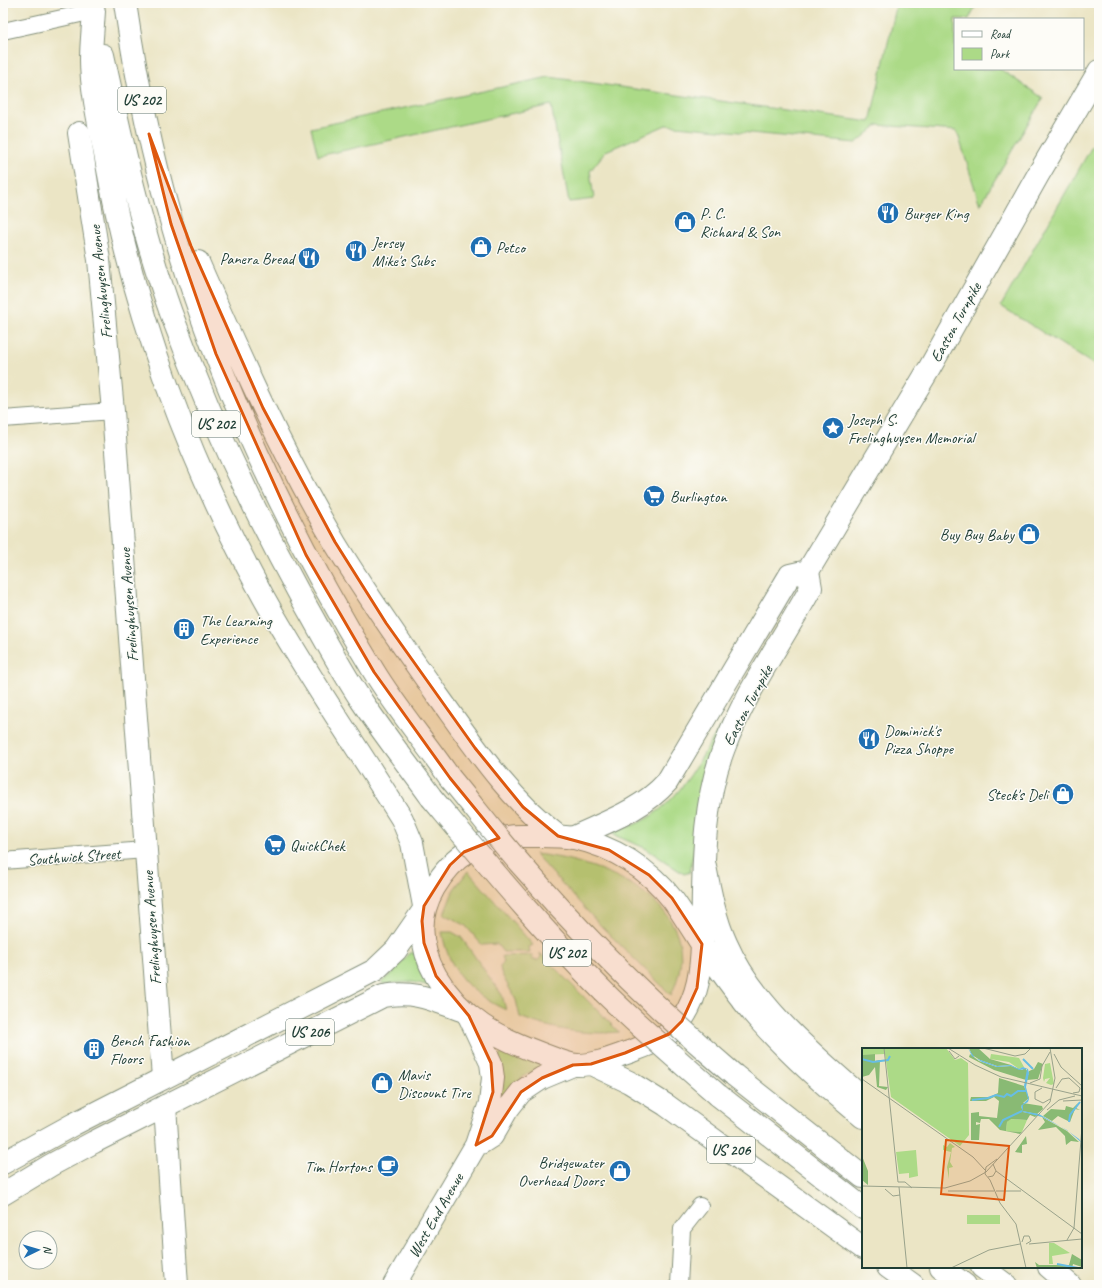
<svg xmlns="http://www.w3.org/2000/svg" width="1102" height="1288" font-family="Caveat,sans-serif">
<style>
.green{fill:#acda87;stroke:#668c5e}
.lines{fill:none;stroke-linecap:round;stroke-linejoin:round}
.street-casing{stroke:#85917c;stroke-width:18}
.secondary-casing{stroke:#85917c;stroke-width:24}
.highway-casing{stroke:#85917c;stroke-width:24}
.street{stroke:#fff;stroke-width:16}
.secondary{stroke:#fff;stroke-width:22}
.highway{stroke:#fff;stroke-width:22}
.highway-bridge-casing{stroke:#85917c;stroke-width:24;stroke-linecap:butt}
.highway-bridge{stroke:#fff;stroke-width:22}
.marked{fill:#de580e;fill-opacity:0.2;stroke:#de580e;stroke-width:3;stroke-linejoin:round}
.labels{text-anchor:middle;stroke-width:3;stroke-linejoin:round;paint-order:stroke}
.shield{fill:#fdfcf7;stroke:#62766e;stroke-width:1}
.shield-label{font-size:15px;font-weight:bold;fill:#1f3d34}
.poi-label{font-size:16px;fill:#1f3d34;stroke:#fdfcf7;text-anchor:start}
.street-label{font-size:16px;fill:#1f3d34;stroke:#fdfcf7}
.inset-river{fill:none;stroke:#67bde4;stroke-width:2}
.inset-road{fill:none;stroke:#99a28b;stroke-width:1}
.view{fill:#de580e;fill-opacity:0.15;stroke:#de580e;stroke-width:2}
.inset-edge{fill:none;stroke:#1f3d34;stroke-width:2}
</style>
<rect width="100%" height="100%" fill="#fdfcf7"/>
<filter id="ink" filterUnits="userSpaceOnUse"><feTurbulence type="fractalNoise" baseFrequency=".025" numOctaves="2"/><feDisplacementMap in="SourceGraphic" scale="8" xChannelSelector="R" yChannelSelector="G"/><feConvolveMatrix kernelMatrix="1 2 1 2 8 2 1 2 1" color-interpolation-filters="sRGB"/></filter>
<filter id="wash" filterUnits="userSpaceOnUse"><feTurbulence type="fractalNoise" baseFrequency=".012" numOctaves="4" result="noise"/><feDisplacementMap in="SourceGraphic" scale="16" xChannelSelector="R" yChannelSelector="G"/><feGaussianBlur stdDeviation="0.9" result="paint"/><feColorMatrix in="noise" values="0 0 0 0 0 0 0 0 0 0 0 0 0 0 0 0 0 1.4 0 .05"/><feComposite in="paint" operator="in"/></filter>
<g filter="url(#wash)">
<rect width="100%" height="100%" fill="#ebe5c5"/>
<!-- green -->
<path class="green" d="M897,3h80l-8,16h-14v50h45l43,29 -63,107 -23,-74 -79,-6 -22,18 -190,-18 -60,26 -16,20 4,28 -25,3 -18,-97 -233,51 -7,-28 238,-51 321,45z
M1099,134v234l-98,-62z
M721,725l3,1 -22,74 -12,72 -6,2 -39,-26 -31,-13v-4c59,-13 78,-59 107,-106z
M535,854c70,7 179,52 136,141l-70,-69z
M468,871l65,74 -4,2 1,5h-27l-6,-8 -15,1 -17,-20 -21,-11 10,-25z
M442,932h10l9,5 41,58 4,15c-36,-17 -57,-38 -64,-78z
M409,953h6l16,28 -3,4 -16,-3 -29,2 -2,-2 13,-10z
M540,953l79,79c-35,3 -66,-2 -99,-15l-4,-17 -15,-27 -1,-6 4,-5 -2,-6 30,-1 1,5 3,-1 1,2 4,-4z
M504,1052l27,7 12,7 -19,10 -21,22h-3l-1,-42z"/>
</g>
<g filter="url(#ink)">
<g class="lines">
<!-- street casing -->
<g class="street-casing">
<path id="street" d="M3,31l91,-20
M3,419l110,-8
M3,861l142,-11
M679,1285l3,-56 18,-23"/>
</g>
<!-- secondary casing -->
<g class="secondary-casing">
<path id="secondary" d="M79,133l20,127 14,151 50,667
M572,838c34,-16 70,-28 95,-56l123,-207 18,-4
M702,944c2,-65 -2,-134 22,-196 21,-56 58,-107 87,-160l-3,-17 121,-202 109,-194 61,-104
M165,1106l12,179
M481,1143l11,-7 15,-26 14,-18 21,-14 31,-13
M394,1285l82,-140 14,-42 3,-25 -2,-15 -22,-47"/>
</g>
<!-- highway casing -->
<g class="highway-casing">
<path id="highway" d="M125,3c11,74 26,149 47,221 44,155 117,309 201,446 23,38 52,72 77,108
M94,11c-1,16 -3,33 -3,49 0,31 10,73 16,104 27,151 83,300 157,434 42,76 92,147 138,221l10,24 12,63
M103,55c19,87 38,174 68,258 36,98 80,193 130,284 20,35 38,70 60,103 22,33 47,65 70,97
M198,262c42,96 84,191 137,281 32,53 68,103 103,153 36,50 71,103 120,140
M705,866c5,26 10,53 21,77 26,60 84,109 132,151
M702,944c-1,27 -4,51 -19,74 -12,19 -32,26 -51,33 -18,6 -36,14 -55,14 -11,-1 -24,-7 -35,-11 -44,-16 -81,-35 -106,-78 -16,-28 -19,-59 -2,-88 19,-33 49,-52 88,-52 18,0 35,-1 52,2 39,8 75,31 99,62 10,14 19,29 28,43 19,27 38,55 60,79 31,35 66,65 102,95
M591,1064l38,18 37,23 197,143
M734,1075l129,102
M718,1095l145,113
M3,1163l71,-39 301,-154 21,-20 27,-39
M3,1194l48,-29 43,-23 289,-146c31,-6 50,4 78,14
M888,1267l25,18
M941,1267l24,18
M982,1267l24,18
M1049,1267l21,18"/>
</g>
<!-- street -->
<use href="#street" class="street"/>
<!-- secondary -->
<use href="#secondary" class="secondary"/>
<!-- highway -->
<use href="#highway" class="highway"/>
<!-- highway-bridge casing -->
<g class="highway-bridge-casing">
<path id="highway-bridge" d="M450,778c25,30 49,62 75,91 64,74 134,142 209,206
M431,797c58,69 115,138 179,201 35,34 71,65 108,97"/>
</g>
<!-- highway-bridge -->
<use href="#highway-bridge" class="highway-bridge"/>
</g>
</g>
<!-- marked area -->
<path class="marked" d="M149,134l42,112 72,162 72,134 51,81 89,125 48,59 35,29 51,14 40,25 23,23 30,46 -5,44 -15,33 -13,13 -44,19 -34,11 -18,1 -31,13 -21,14 -29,44 -16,9 17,-53 -2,-29 -22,-47 -33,-40 -12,-33 -2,-22 2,-15 26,-41 14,-13 35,-14 -49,-60 -76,-106 -68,-117 -90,-201 -45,-130z"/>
<!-- icons -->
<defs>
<g id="restaurant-disc" transform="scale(1.15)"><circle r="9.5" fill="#1f6fb2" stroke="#fdfcf7"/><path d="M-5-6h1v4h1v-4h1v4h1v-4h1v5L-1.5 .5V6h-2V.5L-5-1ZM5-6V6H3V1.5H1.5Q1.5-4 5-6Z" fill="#fff"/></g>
<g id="shop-disc" transform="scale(1.15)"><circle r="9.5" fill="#1f6fb2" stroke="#fdfcf7"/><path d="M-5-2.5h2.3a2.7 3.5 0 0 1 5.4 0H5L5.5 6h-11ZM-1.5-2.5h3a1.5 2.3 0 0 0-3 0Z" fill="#fff"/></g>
<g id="sight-disc" transform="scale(1.15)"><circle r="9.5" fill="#1f6fb2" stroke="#fdfcf7"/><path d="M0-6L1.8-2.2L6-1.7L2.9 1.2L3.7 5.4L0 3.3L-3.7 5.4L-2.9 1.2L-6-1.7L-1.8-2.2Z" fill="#fff"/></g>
<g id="supermarket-disc" transform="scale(1.15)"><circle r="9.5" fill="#1f6fb2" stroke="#fdfcf7"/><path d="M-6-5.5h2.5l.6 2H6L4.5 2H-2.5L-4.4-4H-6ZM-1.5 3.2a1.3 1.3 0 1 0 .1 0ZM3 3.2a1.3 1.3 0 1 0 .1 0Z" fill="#fff"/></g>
<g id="building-disc" transform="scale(1.15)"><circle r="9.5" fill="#1f6fb2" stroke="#fdfcf7"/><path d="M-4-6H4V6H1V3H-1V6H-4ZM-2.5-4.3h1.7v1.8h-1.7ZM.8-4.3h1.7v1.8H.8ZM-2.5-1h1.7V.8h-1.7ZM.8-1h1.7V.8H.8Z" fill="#fff"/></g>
<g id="cafe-disc" transform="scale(1.15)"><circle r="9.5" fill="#1f6fb2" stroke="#fdfcf7"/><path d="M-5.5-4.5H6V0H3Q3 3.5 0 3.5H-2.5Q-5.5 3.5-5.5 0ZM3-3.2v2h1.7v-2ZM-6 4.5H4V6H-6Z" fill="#fff"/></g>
</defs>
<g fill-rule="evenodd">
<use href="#restaurant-disc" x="888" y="213"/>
<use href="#shop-disc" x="685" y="222"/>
<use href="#shop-disc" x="481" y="247"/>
<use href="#restaurant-disc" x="356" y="251"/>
<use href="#restaurant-disc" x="309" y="258"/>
<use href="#sight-disc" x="833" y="428"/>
<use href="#supermarket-disc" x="654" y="496"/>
<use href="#shop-disc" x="1029" y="534"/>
<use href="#building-disc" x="184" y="629"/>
<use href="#restaurant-disc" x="869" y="739"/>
<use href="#shop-disc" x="1063" y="794"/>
<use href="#supermarket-disc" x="275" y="845"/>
<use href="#building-disc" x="94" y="1049"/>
<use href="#shop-disc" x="382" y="1083"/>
<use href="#cafe-disc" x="388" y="1166"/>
<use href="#shop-disc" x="620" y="1171"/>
</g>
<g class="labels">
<!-- shield labels -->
<g class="shield">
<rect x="118" y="87" width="48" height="26" rx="3"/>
<rect x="192" y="411" width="48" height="26" rx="3"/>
<rect x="543" y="940" width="48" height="26" rx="3"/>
<rect x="286" y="1019" width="48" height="26" rx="3"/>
<rect x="707" y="1137" width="48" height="26" rx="3"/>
</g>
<g class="shield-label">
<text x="142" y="105">US 202</text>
<text x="216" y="429">US 202</text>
<text x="567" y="958">US 202</text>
<text x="310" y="1037">US 206</text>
<text x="731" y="1155">US 206</text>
</g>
<!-- poi labels -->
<g class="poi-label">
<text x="700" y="219">P. C.<tspan x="700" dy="18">Richard &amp; Son</tspan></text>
<text x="904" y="219">Burger King</text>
<text x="372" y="248">Jersey<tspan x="372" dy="18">Mike's Subs</tspan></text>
<text x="496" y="253">Petco</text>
<text x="294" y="264" text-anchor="end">Panera Bread</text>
<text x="848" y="425">Joseph S.<tspan x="848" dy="18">Frelinghuysen Memorial</tspan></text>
<text x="670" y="502">Burlington</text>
<text x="1014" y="540" text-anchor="end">Buy Buy Baby</text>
<text x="200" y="626">The Learning<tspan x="200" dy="18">Experience</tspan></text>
<text x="884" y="736">Dominick's<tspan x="884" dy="18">Pizza Shoppe</tspan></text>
<text x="1048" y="800" text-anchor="end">Steck's Deli</text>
<text x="290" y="851">QuickChek</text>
<text x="110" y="1046">Bench Fashion<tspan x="110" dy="18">Floors</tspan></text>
<text x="398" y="1080">Mavis<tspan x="398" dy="18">Discount Tire</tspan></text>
<text x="604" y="1168" text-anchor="end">Bridgewater<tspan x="604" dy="18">Overhead Doors</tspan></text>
<text x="372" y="1172" text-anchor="end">Tim Hortons</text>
</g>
<!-- street labels -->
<g class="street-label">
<text transform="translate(100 282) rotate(-96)" y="6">Frelinghuysen Avenue</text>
<text transform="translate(955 322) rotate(-61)" y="6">Easton Turnpike</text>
<text transform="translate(128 605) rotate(-94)" y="6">Frelinghuysen Avenue</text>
<text transform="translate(747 705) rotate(-62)" y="6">Easton Turnpike</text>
<text transform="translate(74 856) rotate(-4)" y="6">Southwick Street</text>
<text transform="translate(151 928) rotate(-94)" y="6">Frelinghuysen Avenue</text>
<text transform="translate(435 1215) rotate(-60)" y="6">West End Avenue</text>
</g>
</g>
<!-- overview -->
<g transform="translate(862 1048)">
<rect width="220" height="220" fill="#ebe5c5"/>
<path d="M0,0h84l9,12 6,-2 7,5 1,72 -9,11 -69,-49 -6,-43 -23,1zM129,6l28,4 5,9 -5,2 -10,-7 -19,-3zM188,15l4,21 -3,1 -5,-2 4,-5 -5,1 -1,3 -1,-4 2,-14zM148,71l17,1 -5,12 -16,-1 1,-9zM88,95l5,4 -3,1 -2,14 3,5 -4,1v11l-2,-12 4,-15 -8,-2v-5l4,2zM54,102l2,26 -9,2v-5l-10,1 -3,-22zM105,167h33v9h-33zM187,195h5l16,10 -18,3 1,8h-4z" fill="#acda87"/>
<path d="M107,0h9l12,11 21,6 -14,1 -17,-6 -8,-5zM13,6v7l5,-1 -1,26 9,1 -2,3 -9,-3 -2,-20 -6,8 -7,2v-22zM108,6l9,7 18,6 14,-1 11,4 3,-2 3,4 -2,8 -32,-10 -25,-13zM176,14l5,2 -5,15 -11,1 2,-9 5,-2zM137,30l25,8 5,12 -6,5 19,3 1,3 -6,5 -15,-3 1,-6 -2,1 2,6 15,3 -3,2 -5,-2 -3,5 -16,-1 -4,3 -1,9 16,1 -2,2 -20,-4 -11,-11h-8l-1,4 -4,-1v3l4,-1 -1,16h-8v-27l8,-1v4l18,2 2,-17 -5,-4 -8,4h-16l1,-4h19l8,-4zM216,55l-2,5 4,2 -5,-1 -5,13 -12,-6 -6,5 -9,-5 8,-7 14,1 1,-4 7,2zM180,69l25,14 12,11 -8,-1 -5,4 -1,-9 -9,-9 -18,3 7,-8zM164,88l1,8 -5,1v8l-7,-1zM0,108l6,15v14l-6,-5zM210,206l10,6v7l-9,-3 -1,4h-35l-2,-6 4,3h30z" fill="#89ba74"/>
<path d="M106,0l7,10 22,8 14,-1 8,4 4,-2 5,2 1,4 -3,14 3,12 -1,3 -5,3v6l16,3 29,17 11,8 3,4 -15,-13 -25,-13 -19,-5 -2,-6 7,-7 -4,-13 3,-17 -8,1 -8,-4 -14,1 -15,-5 -10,-6z" fill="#67bde4"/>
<path class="inset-river" d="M161,11l10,10M0,15v-4l11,3 15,-2 2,-4M110,52l16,-2 8,-3 8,2 3,-3 4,2 7,-5h8M207,74l1,-7 10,-13M137,79l4,-7 19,-9M195,216l21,4"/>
<path class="inset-road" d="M22,0l14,134M86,0l27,17 26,12 81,19M121,0l32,8 10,-2 6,-6M87,3l6,8 4,-3M192,6l7,13 21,19M0,31l111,78 12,13M168,35l10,-4 2,-13 8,-14M180,40l-7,4v7l8,4 7,-4M194,40l6,-9 7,-1 11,10 -1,4 -6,1M201,53l19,-1M185,62l12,-10 16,-4M135,111l-11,8 -1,7 5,6 10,23 16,21 10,44M134,123l86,63M126,129l5,-1 3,-5 -3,-7M36,134h7l7,6M0,138l83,2 25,-7 16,-9 64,-70 5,-24 -5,-30M37,139l8,81M23,141l8,7 7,-1M86,143h46M134,143h25M205,192l7,-12 8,-101M160,194l2,-6h5l2,5 -5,3M167,196l53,-5M89,220l38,-18 31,-6"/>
<path class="view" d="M84,92l63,6 -5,54 -63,-6z"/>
<rect width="220" height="220" class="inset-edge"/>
</g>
<!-- margin -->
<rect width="1102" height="1288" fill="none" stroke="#fdfcf7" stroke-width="16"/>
<!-- legend -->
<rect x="954" y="18" width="130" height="52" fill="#fdfcf7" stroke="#a4b0a9"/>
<rect x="962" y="31" width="20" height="6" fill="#ffffff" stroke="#a4b0a9"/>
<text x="990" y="38" font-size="12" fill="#1f3d34">Road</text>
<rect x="962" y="48" width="20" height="12" fill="#acda87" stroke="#a4b0a9"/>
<text x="990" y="58" font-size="12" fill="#1f3d34">Park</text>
<!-- north arrow -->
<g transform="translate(38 1250) rotate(85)"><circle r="19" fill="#fdfcf7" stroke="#a4b0a9"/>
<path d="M0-3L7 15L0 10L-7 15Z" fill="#1f6fb2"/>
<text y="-6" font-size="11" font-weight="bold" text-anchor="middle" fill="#1f3d34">N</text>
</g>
</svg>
